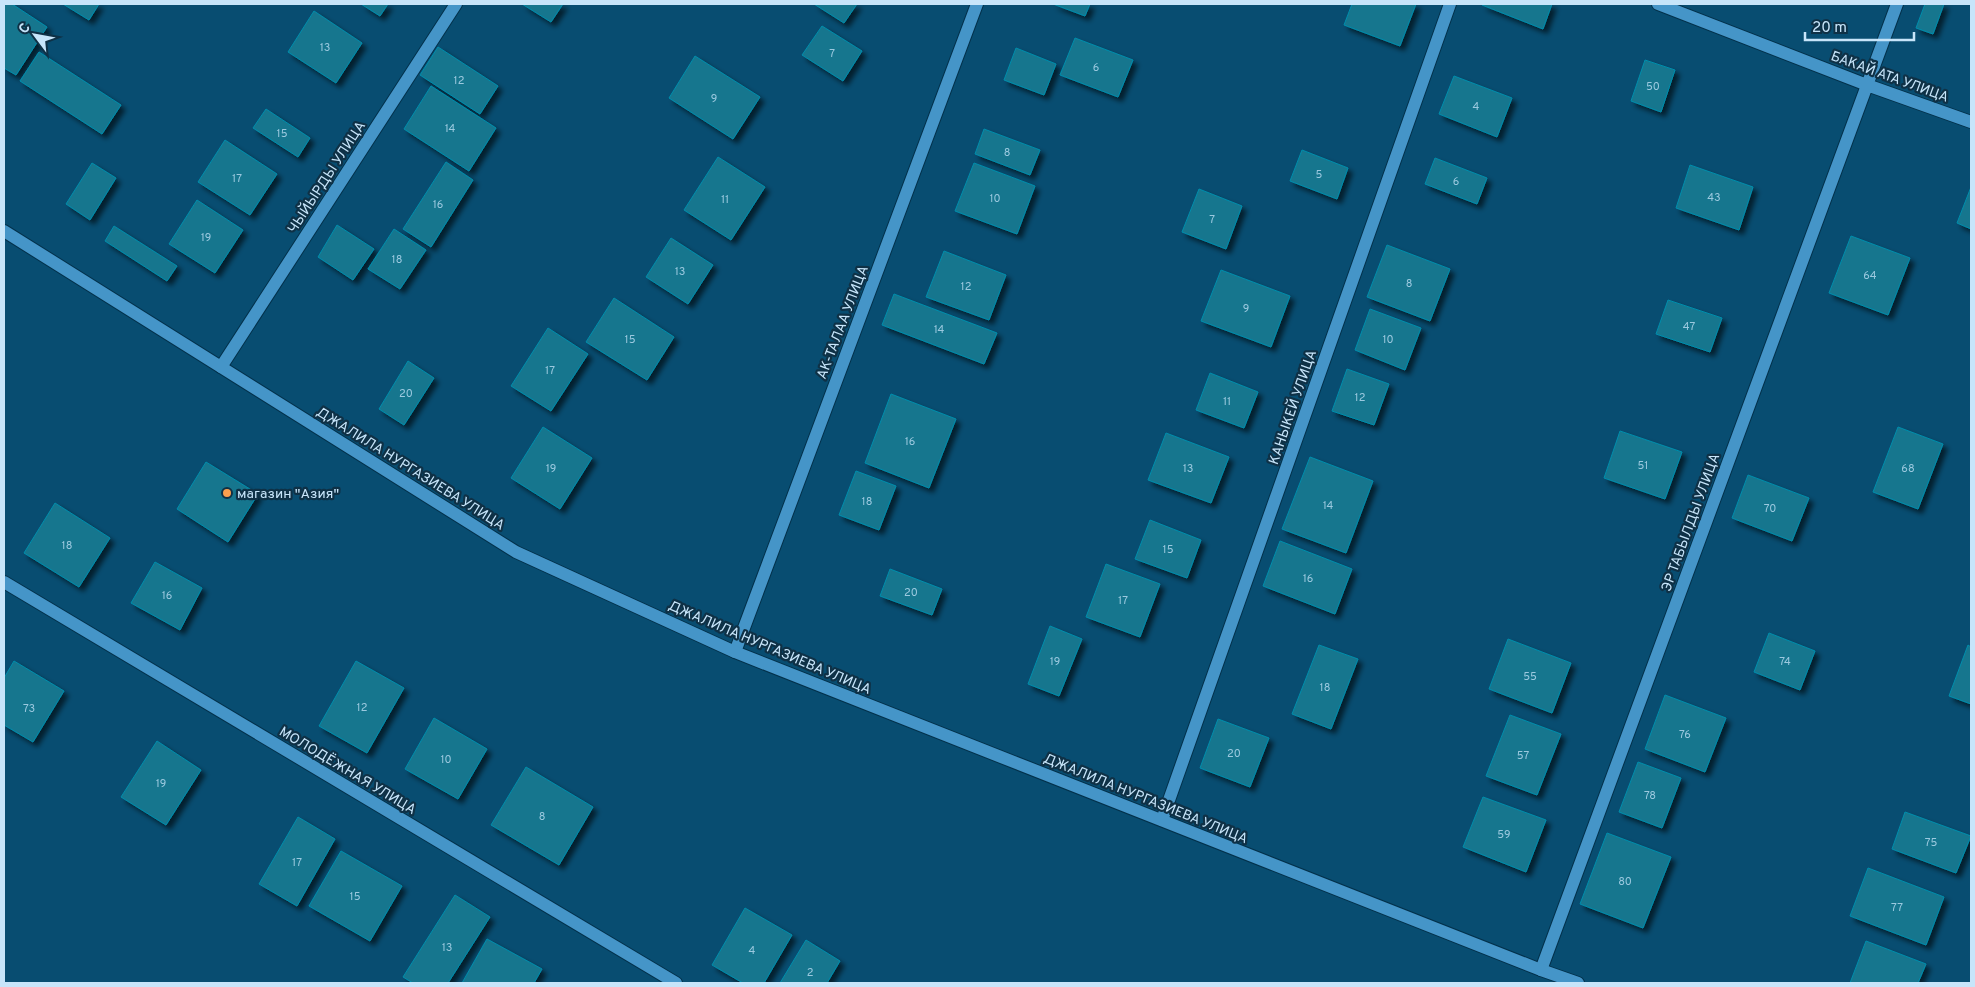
<svg xmlns="http://www.w3.org/2000/svg" width="1975" height="987" font-family="Overpass,sans-serif">
<style>
.building{fill:#16768e;stroke:#008eac;filter:url(#shadow)}
.lines{fill:none;stroke-linecap:round;stroke-linejoin:round}
.street-casing{stroke:#03314b;stroke-width:14}
.secondary-casing{stroke:#03314b;stroke-width:14}
.street{stroke:#4595c8;stroke-width:12}
.secondary{stroke:#4595c8;stroke-width:12}
.poi-dot{fill:#fa9f4e;stroke:#0f3146;stroke-width:2}
.labels{text-anchor:middle;stroke-width:4.5;stroke-linejoin:round;paint-order:stroke}
.number-label{font-size:11px;fill:#9bc9df}
.street-label{font-size:14px;fill:#c7e5fa;stroke:#0f3146}
.poi-label{font-size:14px;fill:#c7e5fa;stroke:#0f3146;text-anchor:start}
</style>
<defs>
<filter id="shadow"><feDropShadow dx="4.5" dy="4.5" stdDeviation="2.5" flood-color="#0009"/></filter>
</defs>
<rect width="100%" height="100%" fill="#084d71"/>
<!-- building -->
<path class="building" d="M4,4h8l35,23 -31,48 -12,-7z
M63,4h36l-10,16z
M361,4h27l-8,12z
M522,4h41l-12,18z
M814,4h43l-13,19z
M1053,4h37l-5,12z
M1352,4h64l-16,42 -56,-21z
M1483,4h69l-9,25 -61,-24z
M1925,4h19l-11,30 -17,-6z
M314,11l48,32 -26,40 -48,-31z
M822,26l40,25 -19,30 -41,-26z
M1075,38l58,22 -15,37 -58,-22z
M438,47l60,39 -18,28 -60,-39z
M1016,48l40,16 -12,31 -40,-15z
M39,52l82,53 -19,29 -82,-53z
M695,56l65,41 -27,42 -64,-41z
M1645,60l30,10 -14,42 -30,-11z
M1454,76l58,22 -15,39 -58,-23z
M431,86l65,42 -27,43 -65,-42z
M266,109l44,29 -12,19 -45,-29z
M984,129l56,21 -10,25 -55,-21z
M225,140l52,34 -27,41 -52,-33z
M1302,150l46,18 -11,31 -47,-18z
M718,157l47,30 -34,53 -47,-30z
M1435,158l52,20 -10,26 -52,-20z
M446,162l27,18 -42,67 -28,-18z
M92,163l24,15 -26,42 -24,-16z
M974,163l61,23 -18,48 -62,-23z
M1690,165l63,22 -14,43 -63,-22z
M1971,187v42l-14,-6z
M1199,189l43,17 -16,43 -44,-17z
M197,200l46,30 -28,43 -46,-29z
M337,225l37,24 -21,31 -35,-23z
M114,226l63,40 -10,15 -62,-40z
M394,229l32,21 -26,39 -32,-20z
M1851,236l59,22 -22,57 -59,-22z
M671,238l42,27 -25,39 -42,-27z
M1387,245l63,24 -20,52 -63,-24z
M944,251l62,24 -17,45 -63,-23z
M1221,270l69,26 -19,51 -70,-26z
M894,294l103,39 -13,31 -102,-39z
M614,298l60,39 -27,43 -61,-38z
M1668,300l54,18 -12,34 -54,-18z
M1370,309l51,19 -16,42 -50,-20z
M548,328l40,26 -37,57 -40,-25z
M408,361l26,17 -30,47 -25,-16z
M1347,369l42,15 -15,41 -42,-14z
M1210,373l48,19 -14,36 -48,-18z
M891,394l65,25 -27,69 -64,-25z
M543,427l49,31 -32,51 -49,-31z
M1898,427l45,17 -25,65 -45,-17z
M1620,431l62,21 -17,47 -61,-21z
M1166,433l63,24 -18,46 -63,-23z
M1310,457l63,24 -27,72 -64,-24z
M206,462l52,32 -30,48 -51,-33z
M856,471l40,15 -17,44 -40,-15z
M1748,475l61,23 -17,43 -60,-23z
M55,503l55,35 -31,49 -55,-34z
M1150,520l51,20 -14,38 -52,-19z
M1280,541l72,28 -17,45 -72,-28z
M155,562l47,26 -22,42 -49,-27z
M1106,564l54,20 -20,53 -54,-20z
M890,569l52,20 -10,26 -52,-19z
M1050,626l32,13 -23,57 -31,-12z
M1769,633l46,18 -15,39 -46,-18z
M1508,639l63,24 -19,50 -63,-24z
M1319,645l39,14 -27,70 -39,-15z
M1968,645l3,2v57l-22,-8z
M14,661l50,30 -31,51 -29,-17v-47z
M356,661l48,27 -37,65 -48,-27z
M1665,695l61,23 -21,54 -60,-23z
M1510,715l51,19 -24,61 -51,-19z
M434,718l53,31 -29,50 -53,-30z
M1218,719l51,19 -19,49 -50,-19z
M157,741l44,29 -35,55 -45,-28z
M1638,762l43,16 -19,50 -43,-16z
M526,767l67,40 -34,58 -68,-40z
M1483,797l63,23 -20,52 -63,-25z
M1905,812l66,24 -15,37 -64,-24z
M298,817l37,22 -38,67 -38,-22z
M1607,833l64,24 -28,71 -63,-24z
M341,851l61,35 -32,55 -61,-35z
M1868,868l76,29 -18,48 -76,-29z
M455,895l35,22 -42,66h-35l-10,-6z
M745,908l47,27 -28,48h-21l-31,-18z
M487,939l55,30 -8,14h-72z
M806,940l34,21 -13,22h-47z
M1866,941l60,23 -8,19h-68z"/>
<g class="lines">
<!-- street casing -->
<g class="street-casing">
<path id="street" d="M1658,4l209,81 104,37
M221,367l235,-363
M4,582l672,401
M735,652l242,-648
M1162,820l288,-816
M1541,970l356,-966"/>
</g>
<!-- secondary casing -->
<g class="secondary-casing">
<path id="secondary" d="M4,231l512,321 219,100 806,318 37,13"/>
</g>
<!-- street -->
<use href="#street" class="street"/>
<!-- secondary -->
<use href="#secondary" class="secondary"/>
</g>
<!-- markers -->
<circle class="poi-dot" cx="227" cy="493" r="5"/>
<g class="labels">
<!-- number labels -->
<g class="number-label">
<text x="325" y="51">13</text>
<text x="832" y="57">7</text>
<text x="1096" y="71">6</text>
<text x="459" y="84">12</text>
<text x="1653" y="90">50</text>
<text x="714" y="102">9</text>
<text x="1476" y="110">4</text>
<text x="450" y="132">14</text>
<text x="282" y="137">15</text>
<text x="1007" y="156">8</text>
<text x="1319" y="178">5</text>
<text x="237" y="182">17</text>
<text x="1456" y="185">6</text>
<text x="1714" y="201">43</text>
<text x="995" y="202">10</text>
<text x="725" y="203">11</text>
<text x="438" y="208">16</text>
<text x="1212" y="223">7</text>
<text x="206" y="241">19</text>
<text x="397" y="263">18</text>
<text x="680" y="275">13</text>
<text x="1870" y="279">64</text>
<text x="1409" y="287">8</text>
<text x="966" y="290">12</text>
<text x="1246" y="312">9</text>
<text x="1689" y="330">47</text>
<text x="939" y="333">14</text>
<text x="630" y="343">15</text>
<text x="1388" y="343">10</text>
<text x="550" y="374">17</text>
<text x="406" y="397">20</text>
<text x="1360" y="401">12</text>
<text x="1227" y="405">11</text>
<text x="910" y="445">16</text>
<text x="1643" y="469">51</text>
<text x="551" y="472">19</text>
<text x="1188" y="472">13</text>
<text x="1908" y="472">68</text>
<text x="867" y="505">18</text>
<text x="1328" y="509">14</text>
<text x="1770" y="512">70</text>
<text x="67" y="549">18</text>
<text x="1168" y="553">15</text>
<text x="1308" y="582">16</text>
<text x="911" y="596">20</text>
<text x="167" y="599">16</text>
<text x="1123" y="604">17</text>
<text x="1055" y="665">19</text>
<text x="1785" y="665">74</text>
<text x="1530" y="680">55</text>
<text x="1325" y="691">18</text>
<text x="362" y="711">12</text>
<text x="29" y="712">73</text>
<text x="1685" y="738">76</text>
<text x="1234" y="757">20</text>
<text x="1523" y="759">57</text>
<text x="446" y="763">10</text>
<text x="161" y="787">19</text>
<text x="1650" y="799">78</text>
<text x="542" y="820">8</text>
<text x="1504" y="838">59</text>
<text x="1931" y="846">75</text>
<text x="297" y="866">17</text>
<text x="1625" y="885">80</text>
<text x="355" y="900">15</text>
<text x="1897" y="911">77</text>
<text x="447" y="951">13</text>
<text x="752" y="954">4</text>
<text x="810" y="976">2</text>
</g>
<!-- street labels -->
<g class="street-label">
<text transform="translate(1890 76) rotate(20)" y="5">БАКАЙ АТА УЛИЦА</text>
<text transform="translate(326 177) rotate(-57)" y="5">ЧЫЙЫРДЫ УЛИЦА</text>
<text transform="translate(842 322) rotate(-69)" y="5">АК-ТАЛАА УЛИЦА</text>
<text transform="translate(1292 407) rotate(-71)" y="5">КАНЫКЕЙ УЛИЦА</text>
<text transform="translate(411 468) rotate(32)" y="5">ДЖАЛИЛА НУРГАЗИЕВА УЛИЦА</text>
<text transform="translate(1690 522) rotate(-70)" y="5">ЭР ТАБЫЛДЫ УЛИЦА</text>
<text transform="translate(770 647) rotate(23)" y="5">ДЖАЛИЛА НУРГАЗИЕВА УЛИЦА</text>
<text transform="translate(348 770) rotate(31)" y="5">МОЛОДЁЖНАЯ УЛИЦА</text>
<text transform="translate(1146 798) rotate(22)" y="5">ДЖАЛИЛА НУРГАЗИЕВА УЛИЦА</text>
</g>
<!-- poi labels -->
<g class="poi-label">
<text x="237" y="498">магазин "Азия"</text>
</g>
</g>
<!-- border -->
<rect width="1975" height="987" fill="none" stroke="#c7e5fa" stroke-width="10"/>
<!-- north arrow -->
<g transform="translate(35 35) rotate(302)" stroke="#0f3146" stroke-width="4" paint-order="stroke">
<path d="M0-4L9 19L0 12L-9 19Z" fill="#c7e5fa"/>
<text y="-8" font-size="14" font-weight="bold" text-anchor="middle" fill="#c7e5fa">С</text>
</g>
<!-- scale -->
<path d="M1805 32v8h109v-8" fill="none" stroke="#c7e5fa" stroke-width="2.5"/>
<text x="1812" y="32" font-size="15" fill="#c7e5fa" stroke="#0f3146" stroke-width="4" paint-order="stroke">20 m</text>
</svg>
